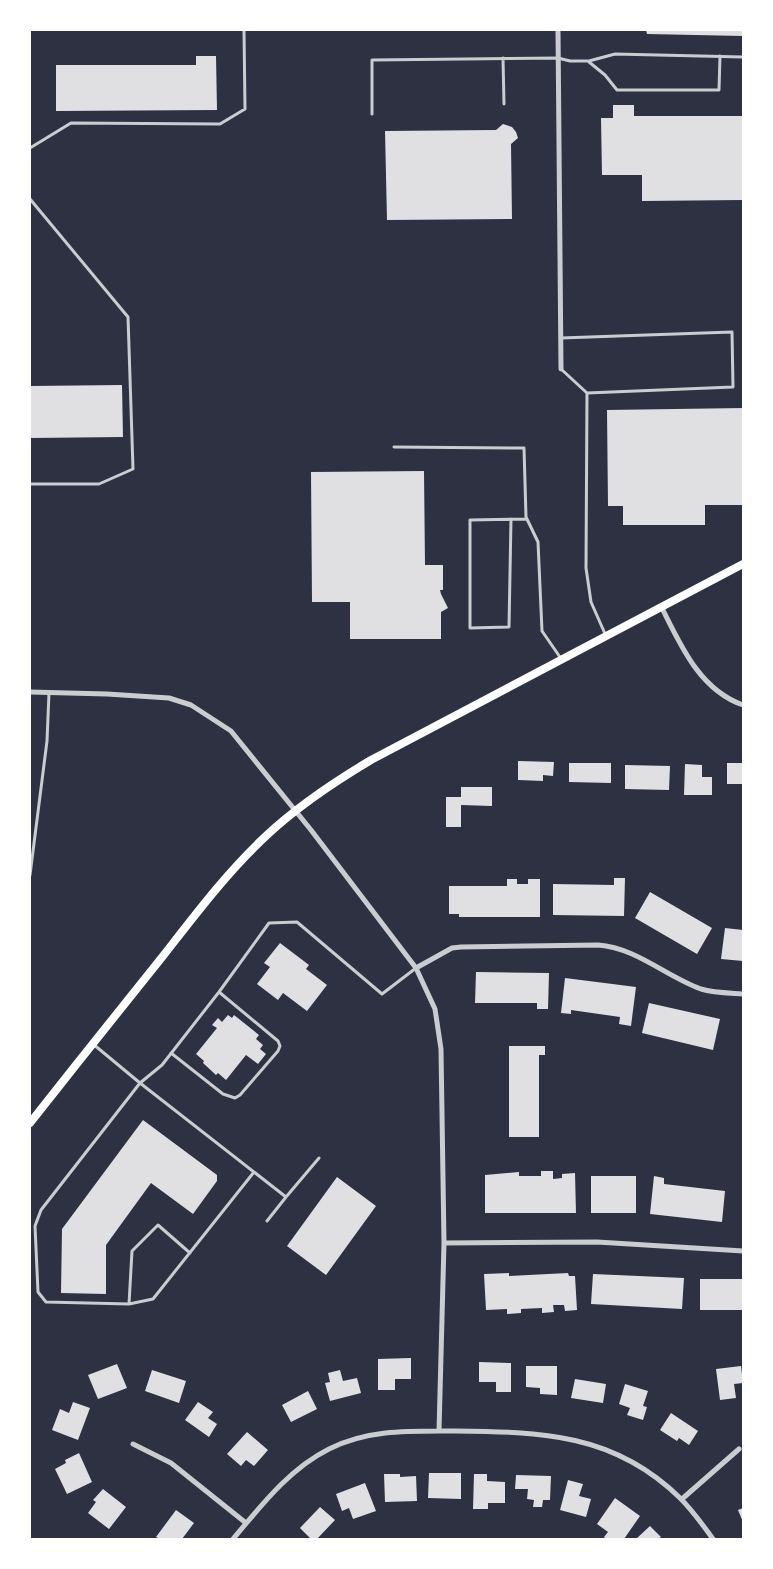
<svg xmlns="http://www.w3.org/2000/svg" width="773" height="1569" font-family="'Alegreya Sans',sans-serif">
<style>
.building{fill:#e0e0e3}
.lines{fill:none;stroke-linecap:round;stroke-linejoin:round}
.service{stroke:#caccd0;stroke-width:3}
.minor{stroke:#caccd0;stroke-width:5}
.secondary{stroke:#fff;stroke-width:8}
</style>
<rect width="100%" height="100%" fill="#2d3142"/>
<!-- building -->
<path class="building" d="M646,30h97v6l-96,-2z
M196,56h20l1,54 -161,1v-46h140z
M613,105h21v11h109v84l-101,1v-26h-40l-1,-57h12z
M503,124l9,3 4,5 2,6 -7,6 1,75 -125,1 -2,-89 111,-1z
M122,385l1,52 -93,1v-52z
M743,408v97h-38v20h-82v-19h-15l-1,-96z
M424,471l1,94h18v25h-3l1,4 7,14 -7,4v27h-91v-37h-38l-1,-130z
M518,761l36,1 -1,14 -10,-1v6l-25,-1z
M569,763h42v20l-42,-1z
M727,763h16v21h-16z
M685,764l17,1v12h10v18h-28z
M625,765l45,1 -1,24 -44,-1z
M461,787h31v19l-31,-1v22h-15v-30h15z
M614,878h11l-1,38 -71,-1v-31l61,1z
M507,879h10v5h11v-5h12v38h-81v-3h-10v-28h58z
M650,892l62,36 -15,26 -62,-36z
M725,928l18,2v31l-22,-2z
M280,943l29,22 -3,4 21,16 -20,26 -24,-18 -5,7 -21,-16 13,-17 -6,-4z
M476,972l73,1 -1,36h-11v-6h-62z
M565,978l71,9 -5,39 -12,-2 1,-7 -49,-7v4l-10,-1z
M649,1003l71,16 -7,31 -71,-17z
M228,1015l4,3 2,-3 25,20 -3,4 7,6 -3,4 6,5 -8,10 -12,-9 -20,25 -8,-7 -2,2 -13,-12 1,-2 -8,-7 21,-26 -5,-3 6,-7 4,4z
M509,1046h36v9h-6v82h-30z
M143,1120l74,55v6l-24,33 -42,-31 -45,62v49l-45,-1 1,-64z
M541,1171h12v8l9,-1v-4l13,-1 1,40h-91v-38l34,-3v4h22z
M591,1176h45v37h-45z
M654,1176l10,2v6l61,7 -3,31 -72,-8z
M337,1177l39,29 -50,69 -39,-29z
M509,1273v3l59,-3 1,3h6l2,34 -12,1 -1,-6h-11l1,7 -12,1v-5l-21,1v4l-14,1v-5l-21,1 -2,-36z
M593,1274l91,4 -2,31 -91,-5z
M700,1279h43v31h-43z
M411,1358v21h-16v11h-17v-31z
M479,1362l32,1v29h-15v-10h-17z
M117,1364l10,24 -29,11 -10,-24z
M526,1366h31v29l-17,-1v-6l-14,-1z
M741,1366l2,17 -9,1 2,14 -16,2 -4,-31z
M152,1370l34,11 -7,22 -34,-12z
M340,1370l3,11 14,-3 4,15 -31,8 -5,-18 5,-1 -2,-9z
M575,1379l31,5 -3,19 -32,-5z
M625,1384l23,7 -5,15 4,1 -4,13 -16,-5 3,-7 -11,-4z
M308,1391l9,18 -26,13 -9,-17z
M73,1402l17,6 -12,32 -26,-10 8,-21 9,4z
M198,1402l15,10 -5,6 9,6 -8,13 -24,-17z
M671,1413l27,18 -9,14 -10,-7 -2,3 -17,-11z
M247,1432l21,18 -14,16 -8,-6 -5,6 -14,-12z
M79,1453l13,29 -25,12 -12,-25 11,-6 -1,-3z
M429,1473h32v26l-33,-1z
M384,1474h16v3l16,-1 1,25 -32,1z
M474,1474h13v7l18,1v21h-17v6h-15z
M516,1475l35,1 -1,24h-7l-1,7h-9l1,-7 -7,-1 1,-10h-13z
M568,1480l15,4 -4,12 12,3 -5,18 -26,-7z
M365,1483l11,28 -23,8 -4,-11 -7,3 -6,-17z
M103,1489l23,18 -17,22 -21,-16 8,-11 -3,-2z
M615,1498l25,18 -16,23h-18l-2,-2 4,-5 -11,-8z
M320,1507l15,13 -18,19h-6l-11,-11z
M743,1508v14l-5,-12z
M176,1510l18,13 -12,16h-22l-4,-2z
M650,1526l11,11 -3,2h-22z"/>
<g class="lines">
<!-- service -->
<path class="service" d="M503,58l1,46
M589,62l16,13 12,15h102l1,-34
M372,114v-54l186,-2 12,3h19l26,-7 128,3
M30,148l41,-25 149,1 25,-15 -1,-79
M30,199l98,118 5,152 -34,15h-69
M561,338l171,-6 1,55 -146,6 -1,175 5,34 15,34
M561,369l26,24
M394,447l130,1 2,69 12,25 4,89 20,29
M511,519l-2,108 -39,1v-108l57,-1
M30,875l17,-134 2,-48
M219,992l50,-69 28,-1 85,72 34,-26
M93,1044l47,39 146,114 -19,24
M171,1053l52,41 12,4 5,-3 38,-44 2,-5 -2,-5 -59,-49 -57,73 -22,18 -99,127 -6,16 3,66 8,10 83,2 24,-5 101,-127
M286,1197l33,-39
M129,1304l3,-53 26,-26 32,28"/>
<!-- minor -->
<path class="minor" d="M558,30l3,339
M662,608c19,38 38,82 81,97
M30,692l77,2 62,4 22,7 40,26 80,99 105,138 19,41 6,40 3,194 -5,188
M416,968l36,-20 9,-1 137,-2c39,3 67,31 103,44 13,4 28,4 42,5
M444,1243l153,-1 146,9
M133,1444l38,19 75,60
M682,1499l57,-50
M233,1539c28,-33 56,-70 96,-90 40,-20 82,-18 126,-18 86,1 159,2 225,67 12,12 23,27 33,41"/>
<!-- secondary -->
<path class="secondary" d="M30,1123c44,-56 88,-111 133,-167 32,-41 65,-85 104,-121 31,-29 67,-53 104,-75l372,-196"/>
</g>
<!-- border -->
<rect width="773" height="1569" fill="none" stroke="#ffffff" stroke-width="62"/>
</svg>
